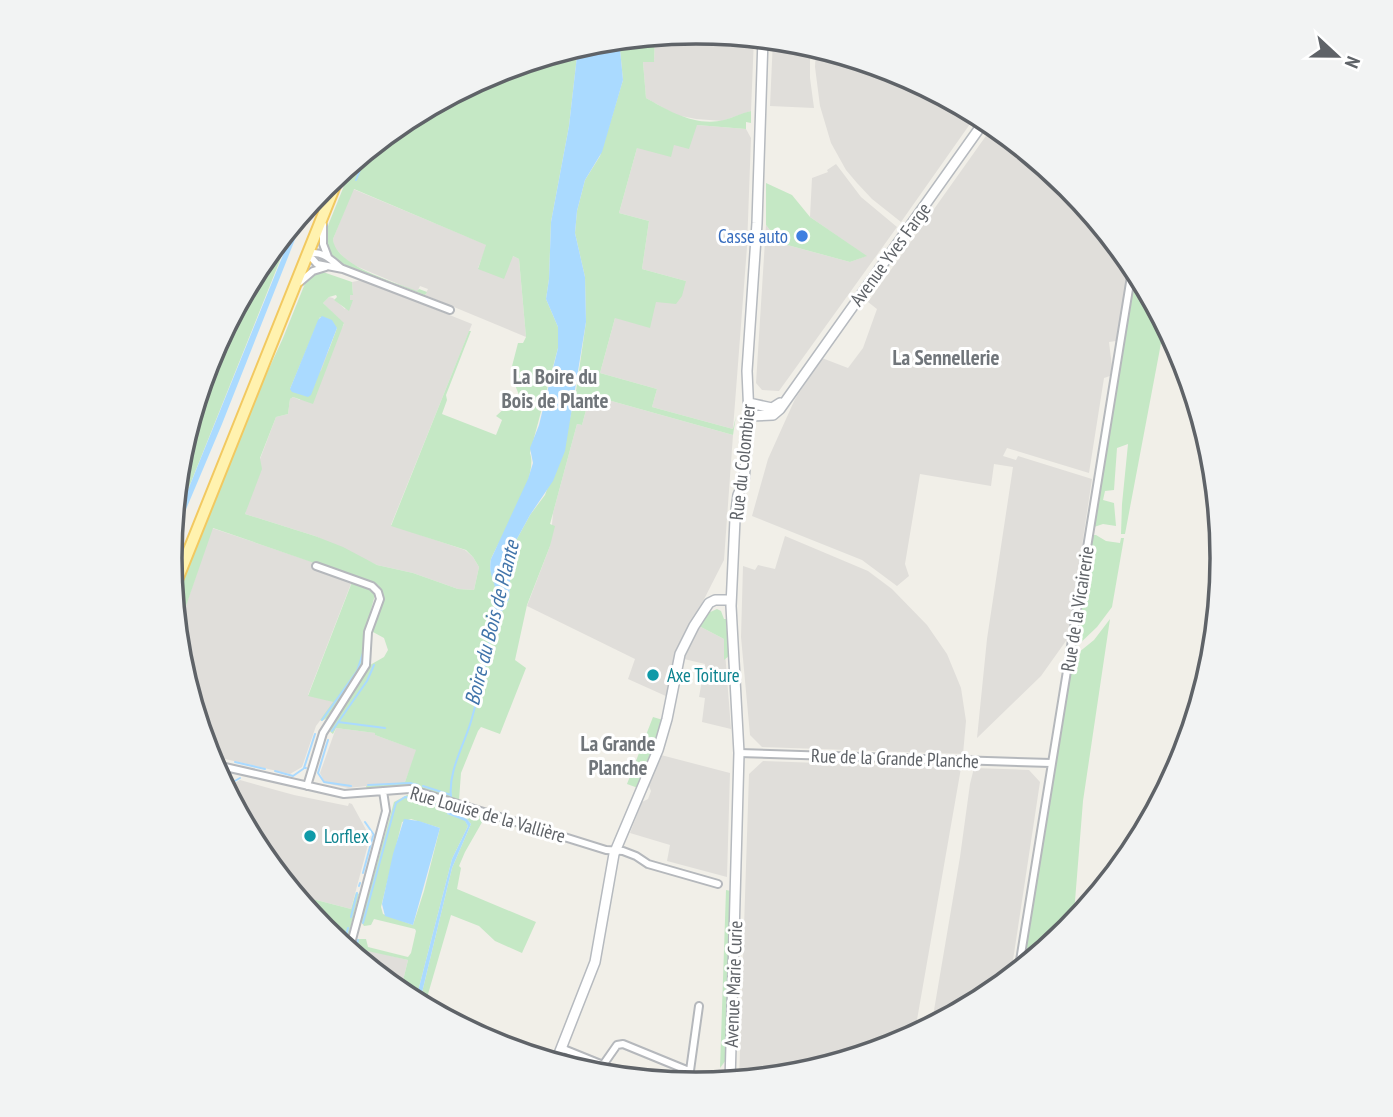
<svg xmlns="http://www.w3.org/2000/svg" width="1393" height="1117" font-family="'PT Sans Narrow',sans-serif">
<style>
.industrial{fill:#e0deda}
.green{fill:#c5e8c5;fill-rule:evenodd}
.water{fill:#aadaff}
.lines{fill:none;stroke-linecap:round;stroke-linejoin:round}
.stream{stroke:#aadaff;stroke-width:2}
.street-casing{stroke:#b5b8bc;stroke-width:10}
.secondary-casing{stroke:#b6babf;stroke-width:12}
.primary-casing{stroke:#f2c960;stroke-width:14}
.street{stroke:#fff;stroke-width:6}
.secondary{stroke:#fff;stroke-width:9}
.primary{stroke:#fff2af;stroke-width:10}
.shop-dot{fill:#3f7fe0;stroke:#fff;stroke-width:2.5}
.culture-dot{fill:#0f9aa8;stroke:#fff;stroke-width:2.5}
.labels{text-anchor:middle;stroke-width:6;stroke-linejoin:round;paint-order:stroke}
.shop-label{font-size:19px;fill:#366cbe;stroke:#fff;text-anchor:end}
.street-label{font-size:19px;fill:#5f6368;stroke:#fff}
.culture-label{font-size:19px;fill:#0d838f;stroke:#fff;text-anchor:start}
.neighbourhood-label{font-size:21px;font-weight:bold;fill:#70757a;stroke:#fff}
.water-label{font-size:21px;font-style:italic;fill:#4174aa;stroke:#fff}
.rim{fill:none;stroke:#5f6368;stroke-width:3.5}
</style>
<rect width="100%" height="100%" fill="#f1efe8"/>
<!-- industrial -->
<path class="industrial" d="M697,32l57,5 -3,74 -29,10 -26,-2 -20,-4 -30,-17 -3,-36h11l1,-26z
M773,39l37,6v33l4,30 -44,-2z
M816,47l83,25 78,42 -76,108 -29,-23 -15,-16 -11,-13 -15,-27 -11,-37 -5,-39z
M990,121l79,65 61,74 -14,81 -7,1 3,25 -2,9 -6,2 -15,95 -82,-25 -4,8 13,4 2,-4 74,23 -24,159 -27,38 -64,62 10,-99 26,-172 -19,-3 -3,22 -71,-12 -15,90 4,12 -12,10 -35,-26 -110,-44 16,-57 27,-60 27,-41 26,10 15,-20 14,-39 -9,-7 120,-169 -4,-4z
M697,125l49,4 5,9 -4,109 -14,182 -81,-22 5,-18 -57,-16 15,-55 41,-16 30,-21 -44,-12 7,-48 -30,-8 18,-65 37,-3z
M836,164l25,33 36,30 -118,164 -17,-1 -6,-7 10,-158 14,18 70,19 16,-6 -56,-39 2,-39 16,-6 -1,-2z
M353,189l134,56 -9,23 35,-12 6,3 7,78 -101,-42 3,-6 -8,-3 -3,6 -68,-29 -15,-16 -1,-8z
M362,280l110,44 -81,201 74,25 8,7 6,10 -5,23 -16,-1 -45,-16 -36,-8 -62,-29 -70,-22 15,-55 16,-42 12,-3 2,-15 3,-2 7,3 44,-76 -21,-21 6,-6 4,1 12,11 5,-9v-5l3,-1 -1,-12z
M590,395l143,40 -9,125 -30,59 -26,78 -40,-18 7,-20 -108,-53 23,-60 3,-33 24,-89 5,1z
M212,528l142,48 -46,119 26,7 -18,24 -14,41 -12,7 -82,-19 -28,-94 -3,-29z
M785,536l83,35 24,18 35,36 20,29 14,34 5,33 -3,33 -201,-7 -12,-12 -9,-98 2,-71 12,4 3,-5 17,4z
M699,626l25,13 7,90 -29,-7 3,-24 -6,-1 6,-33 -21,-5z
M336,728l40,5 -1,2 42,15 -12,32 -57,6 -23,-5 -5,-10z
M661,755l69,18 -3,104 -60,-16 3,-16 -40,-12 12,-31 6,-3 3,-8 -2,-5z
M763,761l198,7 -47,269 -16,9 -99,29 -60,6 10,-307z
M974,768l55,2 11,12 -30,198 -21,17 -58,31 29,-171 10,-73z
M240,780l54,15 54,11 1,-3 3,1 18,33 -19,72 -58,-15 -35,-43 -33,-62z
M359,948l49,12 -8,33 -44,-35z"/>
<!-- green -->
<path class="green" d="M655,36l-1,26h-11l3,36c23,13 50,29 78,22 9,-2 17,-7 27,-9v12l-5,-1v7l-49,-4 -8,24 -15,-4 -3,12 -34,-9 -18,65 30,8 -7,48 44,12 -4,15 -6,8 -20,-2 -6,26 -35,-10 -15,55 57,16 -5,18 81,22 3,-13 -3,19 -143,-40 -8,30 -5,-1 -24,89 -3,11 5,2 -5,20 -23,59 -12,55 11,8 -26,66 -19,-7 -3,4 -17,42 -2,27 -49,-14 -43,3 -1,-3 39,-4 11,-32 -41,-15v-2l-39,-5 -3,6 -4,-3 41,-66 14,-8 4,-7 -4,-12 -11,-6c3,-13 15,-33 5,-47l-165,-57 -36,104 -3,-25 22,-69 22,-58 65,-142 23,-57 9,-7 8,-2 29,10 1,13h-3v5h3l-4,11 -15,-11 3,-3 -1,-2 -7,2 -6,6 21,20 -31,81 -20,-7 -3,2 -2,15 -12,3 -16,41 2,11 -17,45 70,22 28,11 34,18 36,8 45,16 16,1 5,-23 -6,-10 -7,-7 -75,-24 78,-195h2l-25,64 1,5 -5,14 54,21 6,-15 -6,-4 23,-21 -4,-10 2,-12 -6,-3 7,-27h5l3,-6 -7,-78 -6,-3 -9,23 -26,-10 8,-24 -132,-56 -21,50c2,27 62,43 84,52l2,-2 8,3 -2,3 -80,-30 -12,-8 -7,-10 -1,-11 4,-13 25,-62 50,-41 91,-49 83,-24 -9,79 -18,96 -2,57 -3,20 12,28v21l-28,105c9,24 -28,81 -39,106 -2,10 0,13 3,22 4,14 1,29 -3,43l3,2 15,-27 3,-51 18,-33 15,-20 21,-59 10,-45 10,-69 -1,-45 -10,-44 2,-22 8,-31 15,-24 23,-76 -4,-41zM320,317l17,11 -16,43 -31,18z
M766,183l26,12 18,22 57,39 -17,6 -70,-19 -14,-18z
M297,218l-124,309 7,-72 30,-99 49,-91z
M1135,267l30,55 -40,212h-4l1,-30 6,-60 -11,4 -3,42 -9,1 -2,9 11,3 2,23 -13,-2 -9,3z
M1092,535h4l10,6 14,2 1,-5h3l-12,69 -15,20 -23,22z
M352,582l19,7 4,6 -11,40 1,26 -38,57 -5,3 -2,-1 13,-18 -25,-6z
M717,609l4,2 3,8h2l3,37 -5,4v-21l-25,-13 9,-13z
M1110,619l-27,182 -10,125 -35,30 -10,-4 -2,-10 47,-285 21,-17z
M653,717l10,3 -25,68 -11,-4z
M407,795l41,10 -1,9 18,6 3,6 -16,33 -37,144 -15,-10 8,-33 -54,-12 3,-9h9l2,8 40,10 3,-4 5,-22 -1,-2 -41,-10 -3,6 -7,1 -3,-4 33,-120zM411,819l29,9 -16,63 -11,34 -30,-11 -2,-7 21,-85z
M451,806l34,11 -20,35 -6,14 2,2 -4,21 79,33 -14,31 -27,-12 -16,-15 -28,-11 -27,93 -5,-3 33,-137 19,-44 -4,-5 -17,-7z
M726,890l5,1 -5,169 -6,8z
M356,892l3,2 -14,55 -21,-18 -31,-37 58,15z"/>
<!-- water -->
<path class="water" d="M619,39l4,41 -21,72 -17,28 -8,31 -2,22 10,44 1,45 -21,129 -12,30 -23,34 -18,33 -3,51 -15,27 -3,1c1,-12 5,-23 5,-35 -2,-14 -8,-18 -5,-33l37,-80 5,-16 -3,-15 9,-23 19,-77v-21l-12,-28 3,-20 2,-57 18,-96 9,-79 16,-5z
M309,204l-87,220 -51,121 2,-18 125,-309z
M322,316l10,4 5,8 -26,67 -3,2 -16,-5 -2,-3 28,-69z
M448,805l3,1 -1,6 17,7 4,5 -19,44 -33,137 -4,-2 37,-144 16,-33 -3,-5 -18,-7z
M404,819l15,2 21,7 -27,97 -28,-9 -3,-12 11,-50z"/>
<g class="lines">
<!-- stream -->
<path class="stream" d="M356,180l12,-30
M322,720l35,-49 6,-18
M338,722l47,6
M332,731l35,-50 7,-16
M328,740l-10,33 6,9 27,4
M208,756l12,3
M235,762l30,7
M306,768h-2l11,-34
M275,771l18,5 10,-7
M368,785l42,-2 8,2
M423,786l28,9
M224,787l16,-9
M451,797c-3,-27 14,-53 21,-79 9,-31 16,-61 20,-92
M436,805l12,4
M365,822l9,13
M363,873l10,-37
M359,886l1,-3
M351,917l6,-24
M363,923l33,-120 9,-6 25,6
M343,947l5,-19
M356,948l2,-8
M354,956l1,-1"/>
<!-- street casing -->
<g class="street-casing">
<path id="street" d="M323,225v19l5,13
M308,254l9,10 26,5 107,41
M308,254c14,-4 23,6 33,14
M300,282l13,-11 13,-4
M739,753l312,10
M212,764l132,30 66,-5 196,61 17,1 13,5 12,8 70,20
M307,786l16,-53 43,-68 2,-33 12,-33 -2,-7 -6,-6 -56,-20
M349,951l37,-140 -3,-20
M1018,973l115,-709
M561,1048l42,17 3,12
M603,1065l14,-20 6,-1 66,27
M688,1085l11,-79"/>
</g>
<!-- secondary casing -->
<g class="secondary-casing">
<path id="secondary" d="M749,403l23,5 8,-5
M749,416l24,-1 7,-6 206,-290
M555,1064l40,-102 19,-108 44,-104 9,-31 13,-65 14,-28 15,-23 6,-3h16
M730,1082l9,-329 -8,-147 4,-87 3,-24 6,-14 5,-65 -2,-45 10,-148 6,-185"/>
</g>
<!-- primary casing -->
<g class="primary-casing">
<path id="primary" d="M173,590l167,-417"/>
</g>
<!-- street -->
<use href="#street" class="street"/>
<!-- secondary -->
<use href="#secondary" class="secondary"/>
<!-- primary -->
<use href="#primary" class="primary"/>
</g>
<!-- markers -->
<circle class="shop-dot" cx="802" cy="236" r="7"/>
<g class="culture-dot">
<circle cx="653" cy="675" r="7"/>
<circle cx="310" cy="836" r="7"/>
</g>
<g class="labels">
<!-- shop labels -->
<g class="shop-label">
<text x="788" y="243">Casse auto</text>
</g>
<!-- street labels -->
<g class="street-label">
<text transform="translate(890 254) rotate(-54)" y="7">Avenue Yves Farge</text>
<text transform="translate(742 462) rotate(-84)" y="7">Rue du Colombier</text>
<text transform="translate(1077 609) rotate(-81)" y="7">Rue de la Vicairerie</text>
<text transform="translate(895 758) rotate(2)" y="7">Rue de la Grande Planche</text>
<text transform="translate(488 814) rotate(16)" y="7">Rue Louise de la Vallière</text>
<text transform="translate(733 984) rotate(-88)" y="7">Avenue Marie Curie</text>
</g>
<!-- culture labels -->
<g class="culture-label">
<text x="667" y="682">Axe Toiture</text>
<text x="324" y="843">Lorflex</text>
</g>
<!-- neighbourhood labels -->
<g class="neighbourhood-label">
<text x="946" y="365">La Sennellerie</text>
<text x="555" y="384">La Boire du<tspan x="555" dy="24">Bois de Plante</tspan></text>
<text x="618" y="751">La Grande<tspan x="618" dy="24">Planche</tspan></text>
</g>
<!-- water labels -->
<g class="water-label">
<text transform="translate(492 623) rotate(-76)" y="7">Boire du Bois de Plante</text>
</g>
</g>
<!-- crop -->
<path d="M0 0H1393V1117H0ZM182 558a514 514 0 1 1 1028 0a514 514 0 1 1-1028 0Z" fill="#f2f3f3" fill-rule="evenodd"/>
<path class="rim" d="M182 558a514 514 0 1 1 1028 0a514 514 0 1 1-1028 0Z"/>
<!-- north arrow -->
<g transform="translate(1337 56) rotate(112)" stroke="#ffffff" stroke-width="5" paint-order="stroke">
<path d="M0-5L12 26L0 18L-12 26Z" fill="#5f6368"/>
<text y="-10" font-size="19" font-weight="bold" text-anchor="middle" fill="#5f6368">N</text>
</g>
</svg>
